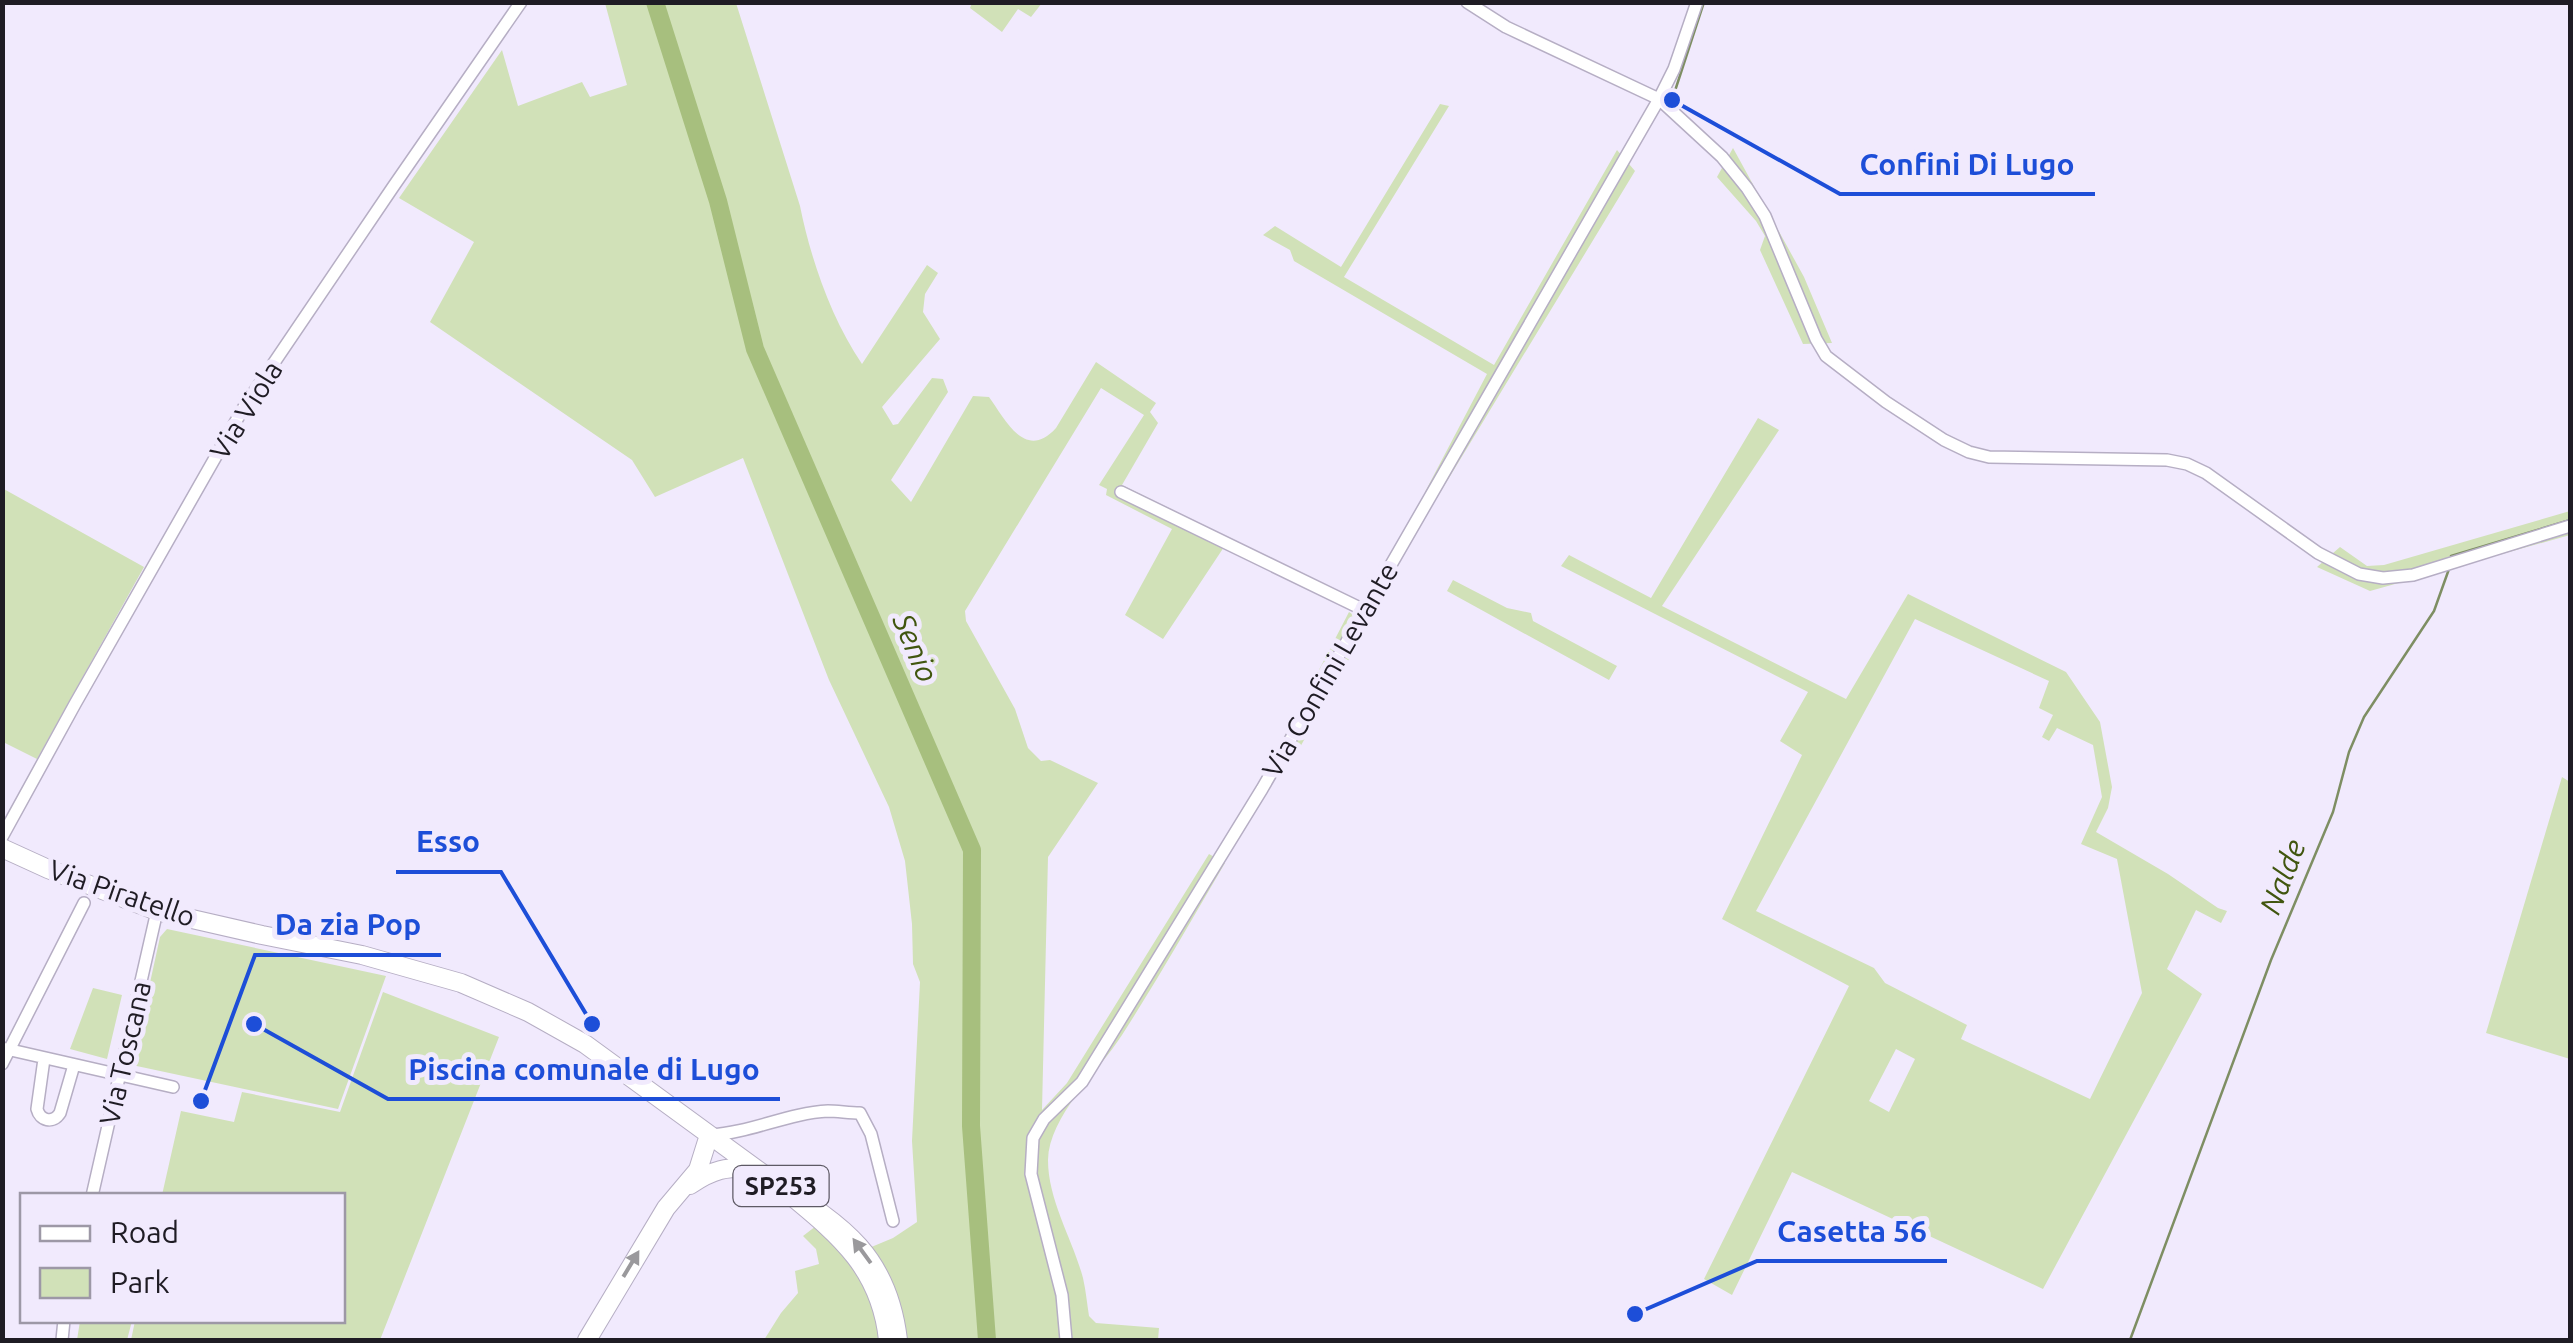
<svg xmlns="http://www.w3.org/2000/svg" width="2573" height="1343" font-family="Ubuntu,sans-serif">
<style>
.green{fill:#d1e1b8;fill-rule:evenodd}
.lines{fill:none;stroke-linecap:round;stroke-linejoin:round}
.stream{stroke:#7e8e63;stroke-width:2.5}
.river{stroke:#a7bf7e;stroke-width:18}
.street-casing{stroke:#b6aec4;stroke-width:14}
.primary-casing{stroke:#b6aec4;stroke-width:20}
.street{stroke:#fff;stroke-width:11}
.primary{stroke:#fff;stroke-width:18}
.oneway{fill:#9a999c}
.labels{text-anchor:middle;stroke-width:10;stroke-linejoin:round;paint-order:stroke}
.shield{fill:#f1eafd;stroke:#5e5a65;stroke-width:2.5}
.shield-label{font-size:25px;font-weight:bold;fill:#1f1c24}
.street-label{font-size:28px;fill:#1f1c24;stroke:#f1eafd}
.water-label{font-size:30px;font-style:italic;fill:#41560f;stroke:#f1eafd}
.leader{fill:none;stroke:#1d4ed8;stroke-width:4}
.callout-dot{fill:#1d4ed8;stroke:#f1eafd;stroke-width:4}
.callout-label{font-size:30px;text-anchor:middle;font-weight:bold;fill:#1d4ed8;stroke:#f1eafd;stroke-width:10;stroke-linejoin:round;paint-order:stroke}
</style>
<rect width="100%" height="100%" fill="#f1eafd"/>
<!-- green -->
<path class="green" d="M605,3h131l64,203c11,54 31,112 62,158l65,-99 11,8 -13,21 -2,18 17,27 -58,68 11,18 5,-1 34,-46 11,1 5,13 -57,88 20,22 62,-106 16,1c16,22 36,65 67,31l40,-66 60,41 -6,9 8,11 -36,62 122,60 -6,9 -14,-7 -61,92 -38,-24 47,-86 -66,-34 1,-6 -8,-4 45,-70 -43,-27 -136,223 1,10 49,88 13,39 13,13 9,-1 48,23 -50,74 -6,253 25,-27 142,-229 16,9c-34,58 -67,116 -103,172 -23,36 -73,81 -74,125 0,41 25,80 35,118 3,13 4,26 6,38l7,7 63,5 -1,12h-394l17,-27 17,-20 -3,-22 24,-7 -3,-15 -13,-13 13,-10 53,22 24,-10 24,-16 -5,-81 8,-159 -7,-18 -1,-40 -7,-63 -16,-54 -60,-127 -86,-222 -88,39 -23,-37 -202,-138 44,-80 -75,-44 103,-148 16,56 64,-24 8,15 37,-12z
M972,3v-1l70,1 -11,14 -13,-8 -16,23 -32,-24z
M1440,104l9,2 -105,171 150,88 123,-215 18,21 -200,330 -10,-9 62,-118 -193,-113 -4,-11 -27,-15 12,-9 66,41z
M1733,148l71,129 28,66 -29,1 -43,-94 5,-14 -9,-15 -39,-44z
M1758,418l21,12 -117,176 184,93 62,-105 158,78 34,50 12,65 -4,21 -12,24 72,42 50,34 9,3 -6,12 -25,-13 -29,59 35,25 -159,295 -251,-117 -60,123 -28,-16 145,-293 -127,-67 80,-164 -22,-14 28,-49 -247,-126 8,-11 82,43zM1915,619l134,62 -10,27 14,7 -11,22 7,4 8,-13 36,17 9,52 -21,47 36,15 25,134 -52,106 -129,-60 6,-14 -82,-42 -11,-15 -118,-57zM1896,1049l19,10 -26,53 -20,-11z
M2,488l142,79 -107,192 -34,-17z
M2570,511v24l-200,56 -53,-24 23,-20 27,19 17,-1z
M1453,580l54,28 24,5 2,8 84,45 -8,14 -162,-89z
M1349,612l19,13 -69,124h-21z
M2562,777l8,5v277l-84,-26z
M167,929l219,47 -48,133 -206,-44 28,-128z
M93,988l29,7 -15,64 -37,-10z
M383,992l116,45 -119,303h-249l4,-19 207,-1v-124l-180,-1 19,-84 53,11 8,-30 98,20z
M80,1321v-1l52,1 -5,19h-50z"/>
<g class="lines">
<!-- stream -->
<path class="stream" d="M1672,100l32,-98
M2451,556l119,-36
M2130,1340l141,-380 62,-148 16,-60 15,-35 70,-106 15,-42"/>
<!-- river -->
<path class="river" d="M655,2l63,199 37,148 217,501 -1,276 16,214"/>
<!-- street casing -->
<g class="street-casing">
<path id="street" d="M1467,2l39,25 153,72 63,58 25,31 18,28 51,123 10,17 60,46 58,38 25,12 20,5 178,3 20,4 19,9 112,80 41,21 24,4 30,-3 157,-49
M1121,492l243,118
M2,837l73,-133 169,-297 149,-220 128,-185
M2,1048l171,39
M44,1059l-7,50c3,12 16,15 23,4l14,-48
M2,1064l82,-161
M710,1135c40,-2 78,-22 118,-24 10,0 21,2 32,2l11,21 22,87
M92,1196l65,-285
M62,1340l2,-20
M1066,1340l-4,-45 -31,-121 2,-36 11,-19 38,-37 180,-293 397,-690 15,-30 23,-67"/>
</g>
<!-- primary casing -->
<g class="primary-casing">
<path id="primary" d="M2,848l46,21 109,42 105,24 100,20 99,28 67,29 57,32 192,140
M690,1185c24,-16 35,-18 64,-17
M587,1340l79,-132 32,-38 11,-35
M888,1340c-8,-77 -56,-110 -111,-156 67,42 111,72 121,156"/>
</g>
<!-- street -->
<use href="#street" class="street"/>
<!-- primary -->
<use href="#primary" class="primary"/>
</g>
<!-- one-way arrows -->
<defs><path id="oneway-solid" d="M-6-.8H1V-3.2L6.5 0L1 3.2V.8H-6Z" transform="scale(2.5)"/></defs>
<g class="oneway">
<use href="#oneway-solid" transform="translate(862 1251) rotate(-126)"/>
<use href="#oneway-solid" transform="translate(631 1264) rotate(-59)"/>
</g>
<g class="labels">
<!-- shield labels -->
<rect class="shield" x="733.5" y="1166" width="95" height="40" rx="8"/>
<g class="shield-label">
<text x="781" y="1195">SP253</text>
</g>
<!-- street labels -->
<g class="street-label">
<text transform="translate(246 410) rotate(-58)" y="10">Via Viola</text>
<text transform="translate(1330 670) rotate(-60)" y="10">Via Confini Levante</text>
<text transform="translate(122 893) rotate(19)" y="10">Via Piratello</text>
<text transform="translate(125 1053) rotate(-77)" y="10">Via Toscana</text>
</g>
<!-- water labels -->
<g class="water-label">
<text transform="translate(915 648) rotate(67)" y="10">Senio</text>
<text transform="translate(2283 877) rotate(-69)" y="10">Nalde</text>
</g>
</g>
<!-- callouts -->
<path class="leader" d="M1672 100L1840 194H2095M592 1024L501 872H396M201 1101L255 955H441M254 1024L388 1099H780M1635 1314L1757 1261H1947"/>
<g class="callout-dot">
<circle cx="1672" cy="100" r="10"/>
<circle cx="592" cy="1024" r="10"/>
<circle cx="201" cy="1101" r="10"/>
<circle cx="254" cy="1024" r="10"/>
<circle cx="1635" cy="1314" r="10"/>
</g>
<g class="callout-label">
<text x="1967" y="175">Confini Di Lugo</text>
<text x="448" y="852">Esso</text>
<text x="348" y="935">Da zia Pop</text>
<text x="584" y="1080">Piscina comunale di Lugo</text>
<text x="1852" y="1242">Casetta 56</text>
</g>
<!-- border -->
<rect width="2573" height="1343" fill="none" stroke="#1f1c24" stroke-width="10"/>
<!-- legend -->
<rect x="20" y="1193" width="325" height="130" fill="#f1eafd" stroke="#9d98a6" stroke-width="2.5"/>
<rect x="40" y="1226" width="50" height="15" fill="#ffffff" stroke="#9d98a6" stroke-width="2.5"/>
<text x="110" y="1243" font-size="30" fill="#1f1c24">Road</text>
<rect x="40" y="1268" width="50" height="30" fill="#d1e1b8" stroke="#9d98a6" stroke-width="2.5"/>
<text x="110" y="1293" font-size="30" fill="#1f1c24">Park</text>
</svg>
